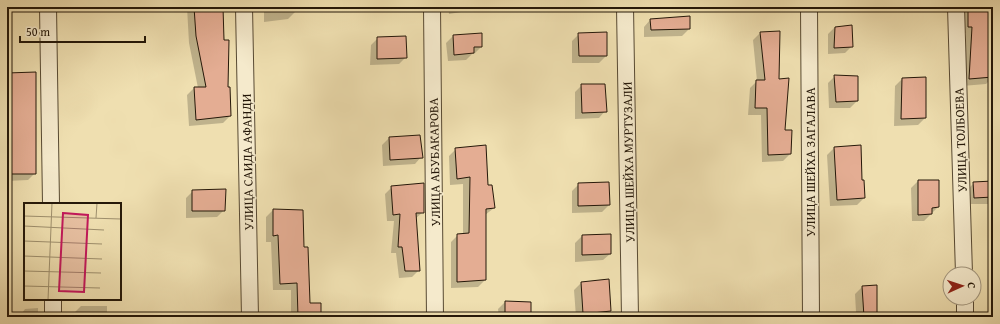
<svg xmlns="http://www.w3.org/2000/svg" width="1000" height="324" font-family="'Gentium Book Plus',serif">
<style>
.shadow{fill:#0003}
.building{fill:#e4ad93;stroke:#251809}
.lines{fill:none;stroke-linecap:round;stroke-linejoin:round}
.minor-casing{stroke:#584a33;stroke-width:18}
.minor{stroke:#f5eacc;stroke-width:16}
.labels{text-anchor:middle;stroke-width:3;stroke-linejoin:round;paint-order:stroke}
.street-label{font-size:13px;fill:#251809;stroke:#f5eacc}
.inset-road{fill:none;stroke:#9e8f6d;stroke-width:1}
.view{fill:#c2185b;fill-opacity:0.15;stroke:#c2185b;stroke-width:2}
.inset-edge{fill:none;stroke:#251809;stroke-width:2}
</style>
<rect width="100%" height="100%" fill="#efdfb0"/>
<filter id="stains"><feTurbulence type="fractalNoise" baseFrequency=".005" numOctaves="4"/><feColorMatrix values="0 0 0 0 .2 0 0 0 0 .09 0 0 0 0 .02 0 0 0 .5 -.17"/></filter>
<radialGradient id="worn" r=".72"><stop offset=".6" stop-color="#630" stop-opacity="0"/><stop offset="1" stop-color="#630" stop-opacity=".3"/></radialGradient>
<!-- shadow -->
<path class="shadow" d="M187,7h35l8,109 -7,7 -34,3 -2,-31 7,-7h4l-9,-45z
M264,7h31v5l-7,7 -24,3z
M448,7h23l-4,4 -18,3z
M966,7h27v70l-7,7 -24,2 4,-53h-5l1,-22z
M650,20l39,9 -7,7 -38,1v-10z
M835,27l17,19 -7,7 -17,1v-20z
M760,33l18,47 6,51 6,23 -7,7 -21,1 -1,-47h-13l2,-27 7,-7 -4,-41z
M481,34v13l-7,7h-2l-6,6 -18,1 -2,-18 7,-7z
M579,34l27,22 -7,7h-27v-22z
M378,38l28,19 -7,7 -29,1 1,-20z
M7,74l28,99 -7,7 -21,1z
M835,76l22,25 -7,7h-21l-1,-25z
M902,79l23,39 -7,7 -24,1 1,-40z
M582,85l23,26 -6,7 -24,1v-27z
M389,138l32,19 -6,7 -32,2 -1,-21z
M834,148l27,33 3,17 -7,7 -27,1 -3,-51z
M456,149l31,37 7,22 -9,7v65l-7,7 -27,1v-46l7,-7h5v-51l-13,1 -1,-29z
M918,181l20,26 -14,14h-12l-1,-33z
M993,182v19l-3,3h-23v-14l7,-7z
M608,183l1,22 -7,7 -30,1v-22l7,-7z
M392,187l31,25 -8,7 4,51 -7,7 -13,1 -3,-25h-5l3,-32h-7l-2,-27z
M193,191l31,19 -7,7 -31,1v-20z
M273,210l29,1 1,37 6,56 11,13h-29v-27h-18l-2,-48h-5v-25z
M582,236l28,18 -7,6 -28,2v-19z
M581,283l29,27 -7,7h-27l-2,-27z
M862,287l14,30h-42l3,-3 19,-2 -1,-18z
M505,302l25,15h-31l-1,-8z
M81,306h26v11h-33v-4z
M38,308v9h-19l6,-8z"/>
<!-- building -->
<path class="building" d="M194,7h29l1,33h5l-1,47h2l1,29 -35,4 -2,-33h12l-10,-51z
M968,7h25v70l-24,2 3,-52h-4z
M690,16v13l-39,1 -1,-11z
M852,25l1,22 -19,1 1,-21z
M780,31l-1,48 10,-1 -4,52h7l-1,24 -23,1 -1,-47h-12l1,-28h9l-5,-48z
M607,32v24h-28l-1,-23z
M482,33v14h-8v6l-20,2 -1,-20z
M406,36l1,22 -30,1v-22z
M36,72v102h-29l2,-87 -2,1v-15z
M834,75l24,1v25l-22,1z
M926,77v41l-25,1 1,-41z
M581,84h24l2,28 -25,1z
M420,135l3,23 -33,2 -1,-23z
M486,145l2,40h4l3,23 -9,1v71l-29,2v-48l12,-1 1,-56 -13,2 -2,-31z
M861,145l1,35h2l1,18 -28,2 -3,-53z
M918,180h21v27l-7,1v6l-14,1z
M993,181v16l-19,1 -1,-16z
M609,182l1,23 -32,1v-23z
M424,183v30h-8l4,58h-15l-3,-24h-4l2,-33 -7,1 -2,-29z
M226,189l-1,22h-33v-21z
M273,209l30,1 1,37h4l2,56h11v14h-23l-1,-34 -17,1 -2,-49 -5,1z
M611,234v20l-29,1v-20z
M609,279l2,32 -28,3 -2,-32z
M877,285v32h-13l-2,-31z
M505,301l26,1v15h-26z"/>
<g class="lines">
<!-- minor casing -->
<g class="minor-casing">
<path id="minor" d="M48,7l3,197
M244,7l6,310
M432,7l3,310
M625,7l5,310
M809,7l2,310
M956,7l8,267
M965,298v19
M53,299v18"/>
</g>
<!-- minor -->
<use href="#minor" class="minor"/>
</g>
<g class="labels">
<!-- street labels -->
<g class="street-label">
<text transform="translate(960 140) rotate(-92)" y="5">УЛИЦА ТОЛБОЕВА</text>
<text transform="translate(247 162) rotate(-91)" y="5">УЛИЦА САИДА АФАНДИ</text>
<text transform="translate(434 162) rotate(-91)" y="5">УЛИЦА АБУБАКАРОВА</text>
<text transform="translate(628 162) rotate(-91)" y="5">УЛИЦА ШЕЙХА МУРТУЗАЛИ</text>
<text transform="translate(810 162) rotate(-90)" y="5">УЛИЦА ШЕЙХА ЗАГАЛАВА</text>
</g>
</g>
<!-- overview -->
<g transform="translate(24 203)">
<rect width="97" height="97" fill="#efdfb0"/>
<path class="inset-road" d="M0,13l97,3M72,15l1,-15M0,23l80,4M0,38l78,3M0,53l78,3M0,68l77,2M0,83l76,2M24,97l4,-97"/>
<path class="view" d="M39,10l25,2 -4,77 -25,-1z"/>
<rect width="97" height="97" class="inset-edge"/>
</g>
<!-- margin -->
<rect width="1000" height="324" fill="none" stroke="#efdfb0" stroke-width="24"/>
<rect x="8" y="8" width="984" height="308" fill="none" stroke="#251809" stroke-width="2"/>
<rect x="12" y="12" width="976" height="300" fill="none" stroke="#251809"/>
<!-- north arrow -->
<g transform="translate(962 286) rotate(87)"><circle r="19" fill="#f5eacc" stroke="#a2967e"/>
<path d="M0-3L7 15L0 10L-7 15Z" fill="#8f2418"/>
<text y="-6" font-size="11" font-weight="bold" text-anchor="middle" fill="#251809">С</text>
</g>
<!-- scale -->
<path d="M20 36v6h125v-6" fill="none" stroke="#251809" stroke-width="2"/>
<text x="26" y="36" font-size="12" fill="#251809" stroke="#f5eacc" stroke-width="3" paint-order="stroke">50 m</text>
<rect width="100%" height="100%" filter="url(#stains)"/>
<rect width="100%" height="100%" fill="url(#worn)"/>
</svg>
